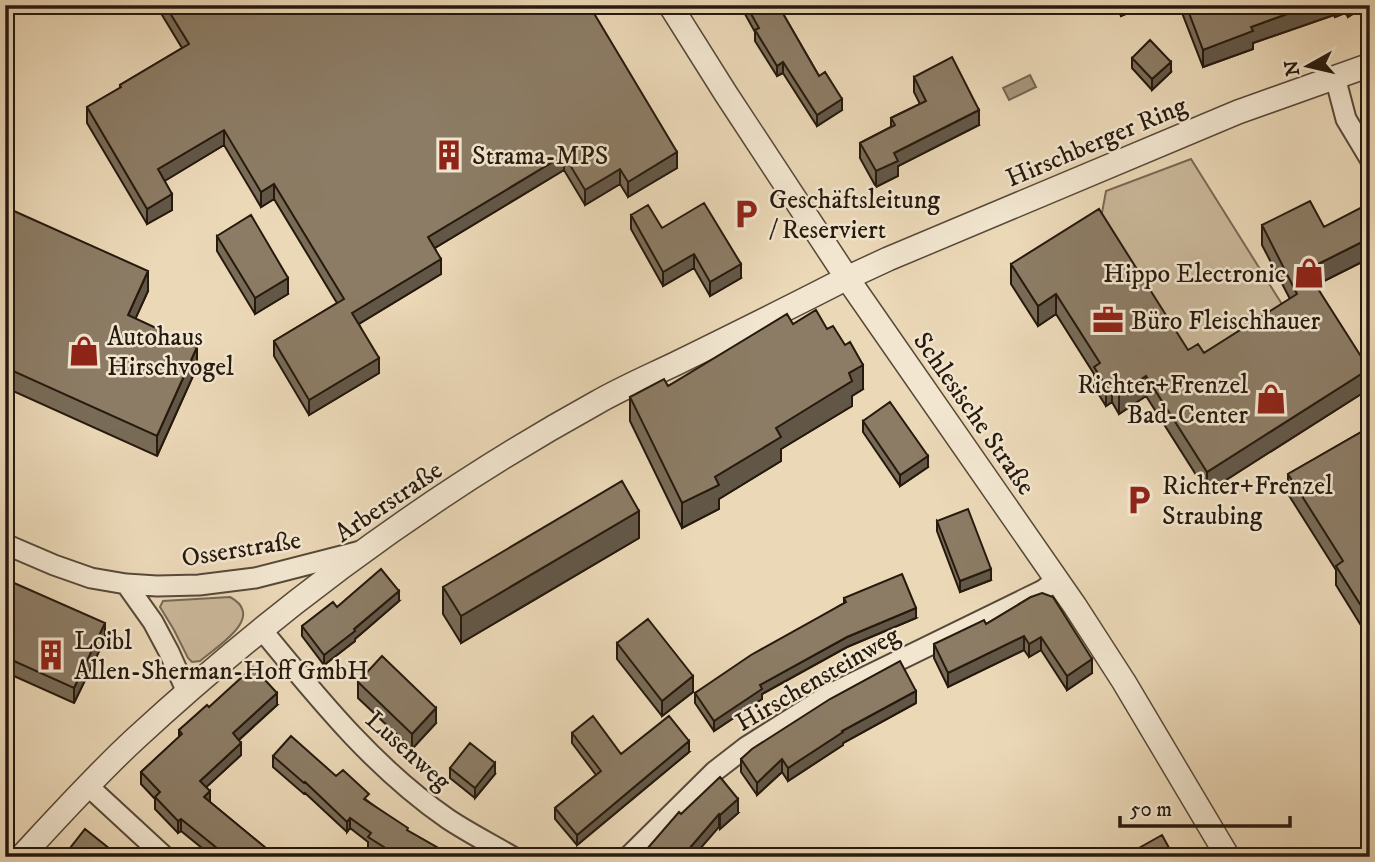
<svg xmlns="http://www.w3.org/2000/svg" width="1375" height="862" font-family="'IM FELL DW Pica',serif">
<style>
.green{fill:#cab89a;stroke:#786854;stroke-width:2}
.water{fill:#a8977d;stroke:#746550;stroke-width:2}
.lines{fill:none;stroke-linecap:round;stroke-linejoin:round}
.minor-casing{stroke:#574938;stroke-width:23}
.tertiary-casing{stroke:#574938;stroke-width:26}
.minor{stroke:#f2e6d0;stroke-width:19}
.tertiary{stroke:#f2e6d0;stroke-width:23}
.wall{fill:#786b57;stroke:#26190d;stroke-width:2}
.shaded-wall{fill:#625747;stroke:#26190d;stroke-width:2}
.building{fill:#8c7c65;stroke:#26190d;stroke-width:2}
.labels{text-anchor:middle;stroke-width:5;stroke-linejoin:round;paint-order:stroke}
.street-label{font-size:26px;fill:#26190d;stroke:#f2e6d0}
.poi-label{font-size:26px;fill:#26190d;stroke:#f2e6d0;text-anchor:start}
</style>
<rect width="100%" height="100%" fill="#ebd8b7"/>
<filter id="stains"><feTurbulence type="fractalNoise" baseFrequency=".00286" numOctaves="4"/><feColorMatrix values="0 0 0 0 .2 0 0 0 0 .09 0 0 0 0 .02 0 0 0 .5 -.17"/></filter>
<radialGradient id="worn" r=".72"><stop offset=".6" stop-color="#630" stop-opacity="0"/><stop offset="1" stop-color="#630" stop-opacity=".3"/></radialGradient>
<!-- green -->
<path class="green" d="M1191,159l94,150 -97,61 -89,-141 7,-38z
M230,597c37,20 -14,50 -30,64l-8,1 -4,-4 -14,-28 -14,-23 3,-6z"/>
<!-- water -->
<path class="water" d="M1030,75l6,12 -27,13 -6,-12z"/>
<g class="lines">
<!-- minor casing -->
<g class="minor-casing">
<path id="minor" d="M1335,77l11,42 24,40
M5,544l49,21 37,13 35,6 31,2 42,-1 56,-7 106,-27
M126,584l27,38 16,30 18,40
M262,630c56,68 112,138 186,189 21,14 43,25 65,38
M87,785l78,72
M628,857l87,-86 31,-24 84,-53 213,-104 13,-10"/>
</g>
<!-- tertiary casing -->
<g class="tertiary-casing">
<path id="tertiary" d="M670,5l56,89 121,184 228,328 49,76 104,175
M21,857c37,-40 74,-81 114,-118 140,-129 294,-244 461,-336 26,-15 54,-27 81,-40 57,-28 114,-56 170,-85l41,-19 350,-147 132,-47"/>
</g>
<!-- minor -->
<use href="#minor" class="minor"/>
<!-- tertiary -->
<use href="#tertiary" class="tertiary"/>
</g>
<!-- wall -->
<path class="wall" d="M156,5h433l88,163 -49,29 -8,-13 -35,21 -21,-35 -129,78 6,26 -82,50 20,49 -70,42 -35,-59v-15l63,-38 -63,-104 -13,8 -37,-62 -60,36 8,29 -25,14 -60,-101v-16l33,-19v-3l62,-37z
M740,5h38l41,71 23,34 -25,16 -34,-53 -6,3 -22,-35v-9z
M1116,5h31l-26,11z
M1179,5h188l-19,12 -3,-4 -10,4 -1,-2 -81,28v6l-50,18z
M1132,58l39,14 -19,18 -20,-22z
M914,77l65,48 -81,41v10l-22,11 -16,-29v-15l31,-16v-9l29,-14 -6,-12z
M5,193l5,16 138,82 -13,28 62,48 -40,89 -146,-66 -6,12z
M631,215l31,13 79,50 -31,18 -16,-28 -31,18 -32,-57z
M1262,225l62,2 46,31 -54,27 53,104 -162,103 -61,-96 -27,18 -7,-12 -6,4 -12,-19v-13l-38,-60 -18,12 -27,-42v-20l177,86 16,3 86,-54 -28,-54z
M217,236l71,58 -33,20 -38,-63z
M793,324l70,65 -11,7v10l-71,43v12l-62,38v10l-37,19 -52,-107v-24l38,-11z
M863,421l65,46 -28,19 -37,-54z
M1370,427v213l-34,-55v-15l-48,-76v-20z
M937,521l54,59 -31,12 -23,-61z
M639,538l-178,105 -18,-29v-27z
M5,579l100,60 -31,64 -69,-31z
M1031,597l61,76 -25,17 -26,-40 -12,7 -5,-7 -76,37 -14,-29v-14l52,-20z
M844,598l72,20 -69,29 -85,47v5l-48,32 -19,-28v-10l149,-90z
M399,601l-44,38v2l-31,24 -22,-29v-10l35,-19z
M617,643l76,49 -31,24 -45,-57z
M358,682l78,41 -24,26 -54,-51z
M916,703l-73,40v2l-55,36 -6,-9 -25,23 -16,-23v-13z
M277,705l-38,35 2,15 -35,32 4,15 63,52 8,3h-68l-32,-26 -3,2 -23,-24v-10l-14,-15v-12l38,-35v-7l30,-23z
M572,733l49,21 68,-2 -112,93 -22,-26v-11l41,-33 -24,-32z
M273,756l63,20 33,26 39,29 46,26h-71l-15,-10v-5l-18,-14 -3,4 -42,-39 -1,1 -31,-27z
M450,768l45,6 -20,24 -25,-20z
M738,813l-18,16 -1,-2 -38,-13z
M1370,843v14l-3,-3v-9z"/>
<!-- shaded-wall -->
<path class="shaded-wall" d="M1121,5h26l-26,11z
M1312,5h22v10l-81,28v6l-50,18v-17l48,-23z
M1335,5h10v8l-10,4z
M1348,5h19l-19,12z
M783,62v11l-6,3v-10z
M1171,62v10l-19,18v-11z
M842,99v11l-25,16v-11z
M979,110v15l-81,41v10l-22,11v-16l18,-18z
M224,130v15l-66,40v-16z
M677,152v16l-49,29v-15z
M564,155v15l-136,82v-15z
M620,169v15l-35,21v-15z
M274,184v15l-13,8v-15z
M172,194v16l-25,14v-15z
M10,196v20l-5,-9z
M1370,238v20l-64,32v-20z
M694,254v14l-31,18v-14z
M441,259v15l-89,54v-15z
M741,264v14l-31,18v-14z
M148,271v20l-20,44v-20z
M288,278v16l-33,20v-16z
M1056,294v20l-18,12v-20z
M197,347v20l-40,89v-20z
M379,358v15l-70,42v-15z
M863,365v24l-11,7v10l-71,43v12l-62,38v10l-37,19v-25l94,-75 73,-55z
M1369,369v20l-162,103v-20z
M11,370v20l-6,12v-20z
M1146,376v20l-27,18v-20z
M1112,383v19l-6,4v-20z
M928,456v11l-28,19v-11z
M639,511v27l-178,105v-27z
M991,569v11l-31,12v-11z
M399,591v10l-44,38v2l-31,24v-10z
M916,608v10l-69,29 -85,47v5l-48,32v-10l46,-36 87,-48z
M105,623v16l-31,64v-15z
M1024,636v14l-76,37v-14z
M1041,637v13l-12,7v-13z
M1092,659v14l-25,17v-14z
M693,676v16l-31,24v-15z
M916,691v12l-73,40v2l-55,36v-13l54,-37z
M277,693v12l-44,40v-12z
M436,708v15l-24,26v-15z
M689,741v11l-112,93v-10z
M241,743v12l-41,38v-12z
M782,759v13l-25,23v-12z
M495,763v11l-20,24v-10z
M210,791v12l-6,-6z
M738,799v14l-18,16v-14z
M719,814v13l-26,30h-11z
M350,818v10l-3,4v-10z
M181,819v12l-3,2v-12z"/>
<!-- building -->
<path class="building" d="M165,5h424l88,147 -49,30 -8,-13 -35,21 -21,-35 -136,82 13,22 -89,54 27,45 -70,42 -35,-59 70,-42 -70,-115 -13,8 -37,-62 -66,39 14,25 -25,15 -60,-102 34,-20 -1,-2 69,-41z
M746,5h32l41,71 6,-4 17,27 -25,16 -34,-53 -6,4 -22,-36 4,-2z
M1186,5h126l-61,22 2,4 -50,19z
M1150,40l21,22 -19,17 -20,-21z
M952,57l27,53 -85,43 4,8 -22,10 -16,-28 35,-18 -4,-7 35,-17 -12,-24z
M5,193l5,3 -5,11z
M1310,201l14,26 44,-23 2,3v31l-64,32 63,99 -162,103 -61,-96 -27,18 -7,-11 -6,3 -12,-19 6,-4 -44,-69 -18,12 -27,-42 88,-55 89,141 10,-6 6,9 93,-59 -35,-69z
M704,203l37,61 -31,18 -16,-28 -31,18 -32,-57 17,-10 14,23z
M5,207l143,64 -20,44 69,32 -40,89 -146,-66 -6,12z
M251,215l37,63 -33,20 -38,-62z
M816,310l11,19 6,-3 12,19 5,-3 13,23 -14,8 3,8 -76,47 5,9 -66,40 4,8 -37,18 -52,-106 34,-18 4,7 119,-72 6,10z
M890,402l38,54 -28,19 -37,-54z
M1370,427v193l-34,-54 7,-5 -55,-87z
M622,481l17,30 -178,105 -18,-29z
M968,509l23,60 -31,12 -23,-60z
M381,569l18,22 -45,38 1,2 -31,24 -22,-29 31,-24 4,5z
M902,574l14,34 -69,29 -87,48 2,4 -48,32 -19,-28 56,-38 95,-53 -2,-4z
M5,579l100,44 -31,65 -69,-31z
M1042,593l11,4 39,62 -25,17 -26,-39 -12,7 -5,-8 -76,37 -14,-29 50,-24 2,4 45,-27z
M648,619l45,57 -31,25 -45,-58z
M382,656l54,52 -24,26 -54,-52z
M900,661l16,30 -74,40 1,1 -55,36 -6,-9 -25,24 -16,-24 11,-10 78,-50z
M253,667l24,26 -44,40 8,10 -41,38 10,10 -6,6 69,57 2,-2 6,5h-53l-47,-38 -3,2 -23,-24 5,-5 -19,-20 41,-38 -3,-4 28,-25 2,2z
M593,716l28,38 48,-38 20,25 -112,94 -22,-27 46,-37 -29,-38z
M291,736l45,40 7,-6 26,24 -5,5 44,29 -1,2 47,27h-54l-32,-20 3,-4 -21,-15 -3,4 -42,-40 -1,1 -31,-27z
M470,743l25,20 -20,25 -25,-20z
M720,777l18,22 -18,16 -1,-1 -37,43h-42l39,-45 2,2z
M85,829l35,28h-57z
M1162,835l12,22h-51z"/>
<!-- icons -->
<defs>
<g id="building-bare" transform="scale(2.415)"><path d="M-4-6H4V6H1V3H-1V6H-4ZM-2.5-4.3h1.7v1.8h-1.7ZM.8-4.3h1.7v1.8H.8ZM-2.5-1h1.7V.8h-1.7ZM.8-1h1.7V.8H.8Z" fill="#8f2418" stroke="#f2e6d0" stroke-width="2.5" paint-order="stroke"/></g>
<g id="parking-bare" transform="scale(2.415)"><path d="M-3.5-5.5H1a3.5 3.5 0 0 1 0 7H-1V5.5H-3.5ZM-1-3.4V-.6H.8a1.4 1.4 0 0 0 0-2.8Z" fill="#8f2418" stroke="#f2e6d0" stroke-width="2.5" paint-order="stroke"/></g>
<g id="shop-bare" transform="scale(2.415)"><path d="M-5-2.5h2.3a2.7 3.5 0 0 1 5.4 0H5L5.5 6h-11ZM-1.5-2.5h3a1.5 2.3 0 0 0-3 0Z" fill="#8f2418" stroke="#f2e6d0" stroke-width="2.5" paint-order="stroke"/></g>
<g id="office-bare" transform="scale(2.415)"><path d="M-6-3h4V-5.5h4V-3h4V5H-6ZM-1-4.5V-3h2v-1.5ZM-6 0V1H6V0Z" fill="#8f2418" stroke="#f2e6d0" stroke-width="2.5" paint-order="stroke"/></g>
</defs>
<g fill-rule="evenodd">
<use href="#building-bare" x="449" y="155"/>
<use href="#parking-bare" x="746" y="214"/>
<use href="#shop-bare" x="1309" y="273"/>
<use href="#office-bare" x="1108" y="320"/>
<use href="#shop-bare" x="84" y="351"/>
<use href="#shop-bare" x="1271" y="399"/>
<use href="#parking-bare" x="1139" y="500"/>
<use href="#building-bare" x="51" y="655"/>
</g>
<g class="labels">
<!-- street labels -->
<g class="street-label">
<text transform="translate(1096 141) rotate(-23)" y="9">Hirschberger Ring</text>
<text transform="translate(975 413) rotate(55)" y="9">Schlesische Straße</text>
<text transform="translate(388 501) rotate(-34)" y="9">Arberstraße</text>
<text transform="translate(241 548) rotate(-9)" y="9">Osserstraße</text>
<text transform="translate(817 678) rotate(-30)" y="9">Hirschensteinweg</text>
<text transform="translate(409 750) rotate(42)" y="9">Lusenweg</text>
</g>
<!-- poi labels -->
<g class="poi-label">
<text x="472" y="164">Strama-MPS</text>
<text x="769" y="208">Geschäftsleitung<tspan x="769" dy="30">/ Reserviert</tspan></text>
<text x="1286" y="282" text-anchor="end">Hippo Electronic</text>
<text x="1131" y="329">Büro Fleischhauer</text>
<text x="107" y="345">Autohaus<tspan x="107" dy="30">Hirschvogel</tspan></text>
<text x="1248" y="393" text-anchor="end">Richter+Frenzel<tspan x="1248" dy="30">Bad-Center</tspan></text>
<text x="1162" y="494">Richter+Frenzel<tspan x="1162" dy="30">Straubing</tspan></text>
<text x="74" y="649">Loibl<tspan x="74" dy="30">Allen-Sherman-Hoff GmbH</tspan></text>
</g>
</g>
<!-- margin -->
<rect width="1375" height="862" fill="none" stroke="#ebd8b7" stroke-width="28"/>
<rect x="7" y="7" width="1361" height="848" fill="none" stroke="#26190d" stroke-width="3.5"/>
<rect x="14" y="14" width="1347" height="834" fill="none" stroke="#26190d" stroke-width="2"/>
<!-- north arrow -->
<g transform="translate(1308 66) rotate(262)" stroke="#f2e6d0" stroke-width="5" paint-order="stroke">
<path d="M0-5L12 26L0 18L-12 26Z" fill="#26190d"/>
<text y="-10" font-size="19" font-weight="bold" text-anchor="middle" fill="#26190d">N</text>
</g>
<!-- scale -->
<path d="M1120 816v10h170v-10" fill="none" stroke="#26190d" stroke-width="3.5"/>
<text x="1130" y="816" font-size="21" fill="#26190d" stroke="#f2e6d0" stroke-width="5" paint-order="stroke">50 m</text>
<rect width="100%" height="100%" filter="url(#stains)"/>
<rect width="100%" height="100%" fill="url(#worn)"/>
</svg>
